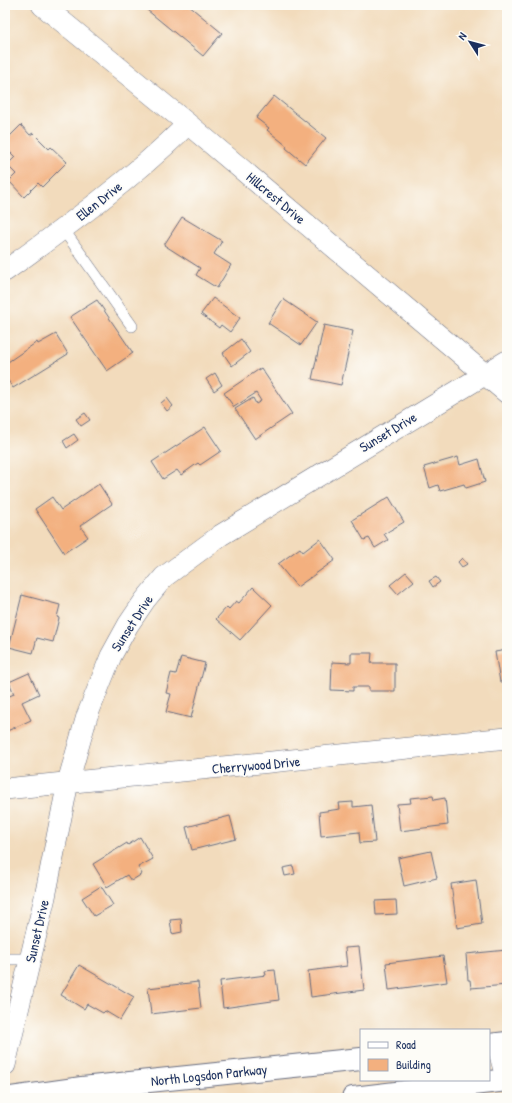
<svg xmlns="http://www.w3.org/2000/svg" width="512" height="1103" font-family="'Patrick Hand',sans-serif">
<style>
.building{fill:#f3b07f}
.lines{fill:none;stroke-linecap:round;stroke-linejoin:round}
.lane-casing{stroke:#666b7f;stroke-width:12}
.street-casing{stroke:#666b7f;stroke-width:22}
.secondary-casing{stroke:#666b7f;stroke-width:24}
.lane{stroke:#fff;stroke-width:11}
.street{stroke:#fff;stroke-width:21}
.secondary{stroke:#fff;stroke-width:22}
.labels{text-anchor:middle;stroke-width:3.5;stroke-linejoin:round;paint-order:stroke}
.street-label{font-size:14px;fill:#1b2f5e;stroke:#fdfcf7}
</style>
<rect width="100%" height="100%" fill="#fdfcf7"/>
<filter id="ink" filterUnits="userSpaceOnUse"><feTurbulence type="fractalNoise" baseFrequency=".025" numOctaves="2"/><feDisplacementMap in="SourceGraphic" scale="8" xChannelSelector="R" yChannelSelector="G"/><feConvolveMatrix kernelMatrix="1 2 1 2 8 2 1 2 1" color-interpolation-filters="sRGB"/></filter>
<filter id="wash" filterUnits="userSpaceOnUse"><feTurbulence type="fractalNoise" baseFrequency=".012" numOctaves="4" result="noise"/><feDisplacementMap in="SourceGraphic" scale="16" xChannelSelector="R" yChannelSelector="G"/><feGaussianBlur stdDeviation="0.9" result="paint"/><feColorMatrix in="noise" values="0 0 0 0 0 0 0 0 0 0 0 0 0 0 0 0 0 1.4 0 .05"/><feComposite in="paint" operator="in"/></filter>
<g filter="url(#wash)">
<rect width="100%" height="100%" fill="#f2dbbc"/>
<g id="blocks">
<!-- building -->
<path class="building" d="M151,5h37l34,28 -19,23 -56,-46z
M274,96l52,42 -21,26 -19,-16 1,-2 -20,-16 2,-2 -13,-10z
M21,125l9,10 3,-2 16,16 2,-2 16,15 -25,25 -4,-4 -14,14 -15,-16 7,-7 -9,-9 8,-8 -10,-10v-6z
M182,217l40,24 -8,13 17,11 -14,23 -21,-13 4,-7 -36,-23z
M213,298l27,20 -10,14 -9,-7 -2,3 -18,-14z
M283,299l34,23 -16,23 -33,-22z
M97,300l36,53 -26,18 -37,-54z
M324,325l29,6 -12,54 -29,-6z
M56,334l12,20 -55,34 -8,-12v-12l32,-22 1,2z
M241,339l9,13 -18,14 -9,-13z
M261,368l31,46 -37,25 -20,-30 18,-11 3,6 5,-3 -5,-8 -22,14 -10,-14z
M215,373l7,12 -8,6 -8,-12z
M167,398l6,8 -6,5 -6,-8z
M85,413l5,7 -9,6 -5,-7z
M205,427l16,24 -21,14 -2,-2 -17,12 -4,-5 -14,9 -11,-17z
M74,434l4,6 -11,8 -4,-7z
M458,457l2,8 19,-6 6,23 -19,6 -2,-4 -24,7 -2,-6 -8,3 -6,-21z
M99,484l13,20 -32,22 8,11 -24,16 -29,-44 17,-12 9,13z
M389,497l15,25 -20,12 4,6 -13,8 -6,-10 -5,2 -12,-20z
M320,539l15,21 -38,27 -19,-23 22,-16 3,4z
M462,558l5,6 -5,3 -4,-5z
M406,572l8,9 -16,13 -8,-9z
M436,577l4,5 -7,5 -4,-6z
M253,587l19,18 -32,35 -24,-21 11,-12 2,2 7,-8 3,2z
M22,595l38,10 -3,12 2,1 -6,24 -16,-4 -4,15 -24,-6z
M507,650v34h-3v-2h-4l-5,-30z
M351,653h21l-1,10h24v28h-26v-4h-16v4l-22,-1 1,-28 19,1z
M181,657l24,6 -14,55 -25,-6 5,-18 -5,-1 5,-20 5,1z
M29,673l10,21 -17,8 9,18 -26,12v-34l9,-4 -5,-12z
M433,796l1,4 11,-2 3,27 -48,6 -3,-27 14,-1 -1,-5z
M353,802v5l18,-2 4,37 -15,1 -1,-11 -38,4 -2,-24 21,-3 -1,-6z
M230,816l6,23 -44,11 -6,-23z
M140,837l13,22 -15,8 4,7 -11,7 -4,-6 -20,12 -14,-23 34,-21 1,2z
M431,851l6,27 -33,8 -6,-28z
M293,866l2,8 -10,2 -2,-8z
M476,880l6,44 -25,4 -6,-44z
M101,886l12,19 -19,11 -12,-18z
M396,900l1,14 -21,1 -1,-14z
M181,919l1,13 -10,2 -2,-14z
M359,947l5,43 -53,7 -3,-26 39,-5 -2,-18z
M507,950v35l-36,3 -1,-8h-2l-2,-26z
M443,956l4,26 -58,8 -3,-27z
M79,965l55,32 -14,23 -15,-9 -2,2 -16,-9 -3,5 -23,-14z
M275,970l4,30 -56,8 -3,-27 46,-6 -1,-4z
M198,982l3,26 -50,6 -3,-26z"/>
</g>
</g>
<g filter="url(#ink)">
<use href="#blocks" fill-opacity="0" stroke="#666b7f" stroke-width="1"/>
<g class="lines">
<!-- lane casing -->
<g class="lane-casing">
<path id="lane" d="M63,229l69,97
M5,959h25"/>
</g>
<!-- street casing -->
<g class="street-casing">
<path id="street" d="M42,5l146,119 319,269
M5,271c64,-46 127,-92 183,-147
M5,789l502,-51
M497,1044l10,37
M5,1065l40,-168 23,-115 19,-66 24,-60 17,-31 17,-25 19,-23 57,-42 286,-174"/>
</g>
<!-- secondary casing -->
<g class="secondary-casing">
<path id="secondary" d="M489,1045l18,-2
M11,1098l71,-10 279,-29
M353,1098l154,-18"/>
</g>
<!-- lane -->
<use href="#lane" class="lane"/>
<!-- street -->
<use href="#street" class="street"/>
<!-- secondary -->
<use href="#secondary" class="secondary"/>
</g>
</g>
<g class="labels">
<!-- street labels -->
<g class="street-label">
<text transform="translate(276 198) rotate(40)" y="5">Hillcrest Drive</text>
<text transform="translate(99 201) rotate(-38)" y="5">Ellen Drive</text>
<text transform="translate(388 432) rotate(-31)" y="5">Sunset Drive</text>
<text transform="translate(132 623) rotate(-57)" y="5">Sunset Drive</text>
<text transform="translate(256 765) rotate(-5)" y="5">Cherrywood Drive</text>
<text transform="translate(37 931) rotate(-77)" y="5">Sunset Drive</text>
<text transform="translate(209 1075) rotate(-6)" y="5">North Logsdon Parkway</text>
</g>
</g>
<!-- margin -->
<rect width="512" height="1103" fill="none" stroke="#fdfcf7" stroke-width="20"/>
<!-- legend -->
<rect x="360" y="1029" width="130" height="52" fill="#fdfcf7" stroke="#a3aaba"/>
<rect x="368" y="1042" width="20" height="6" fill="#ffffff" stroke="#a3aaba"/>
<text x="396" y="1049" font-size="12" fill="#1b2f5e">Road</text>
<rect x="368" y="1059" width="20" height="12" fill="#f3b07f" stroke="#a3aaba"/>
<text x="396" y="1069" font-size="12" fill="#1b2f5e">Building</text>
<!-- north arrow -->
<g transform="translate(470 42) rotate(306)" stroke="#fdfcf7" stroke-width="3" paint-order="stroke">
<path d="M0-3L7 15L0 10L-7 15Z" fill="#1b2f5e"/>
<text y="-6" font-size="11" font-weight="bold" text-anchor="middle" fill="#1b2f5e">N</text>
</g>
</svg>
